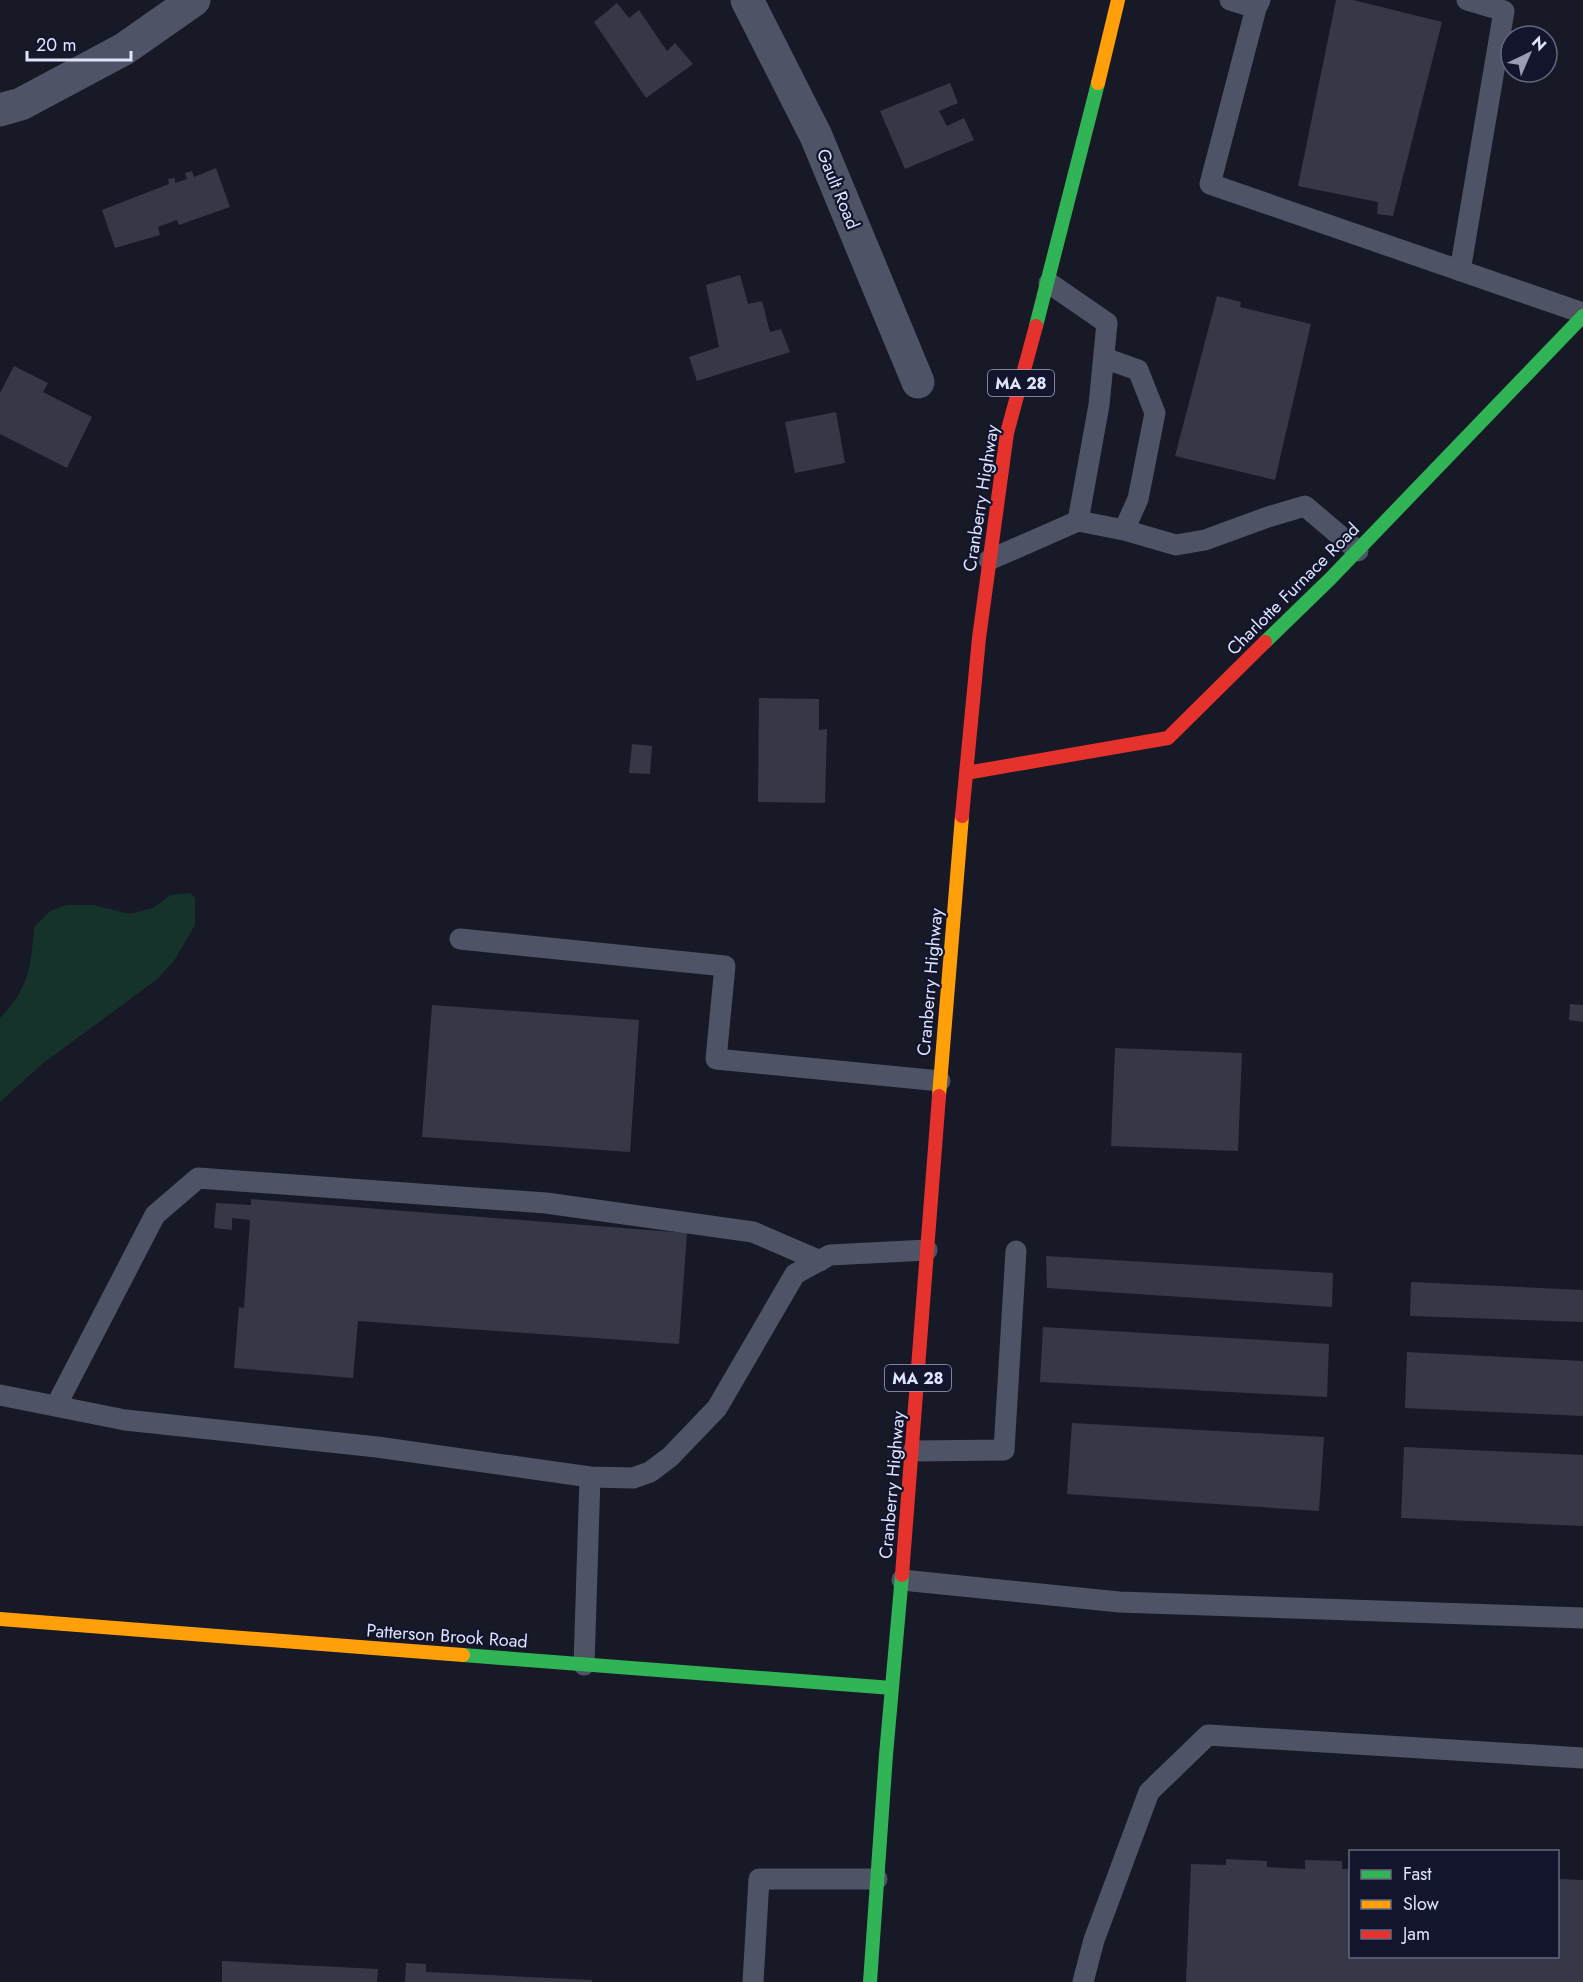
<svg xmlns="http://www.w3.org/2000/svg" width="1583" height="1982" font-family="Jost,sans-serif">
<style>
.green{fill:#15322b}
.building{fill:#373847}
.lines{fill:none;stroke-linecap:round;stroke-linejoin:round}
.lane{stroke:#4e5366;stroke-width:21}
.street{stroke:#4e5366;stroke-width:33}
.fast{stroke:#30b455;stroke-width:14}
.slow{stroke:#ff9f0a;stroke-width:14}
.jam{stroke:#e5322d;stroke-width:14}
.labels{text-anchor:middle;stroke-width:4.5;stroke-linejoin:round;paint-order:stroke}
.shield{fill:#12152c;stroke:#a1a5bf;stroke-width:1.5}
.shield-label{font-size:16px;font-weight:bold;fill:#dee3fe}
.street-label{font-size:18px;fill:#dee3fe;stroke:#12152c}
</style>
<rect width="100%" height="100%" fill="#181926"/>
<!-- green -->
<path class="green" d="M190,893l5,5v27l-21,36 -18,19 -114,84 -42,38v-84c29,-29 31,-52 34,-91l16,-16 17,-6h27l36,9 23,-6 18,-13z"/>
<!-- building -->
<path class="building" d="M1336,0h17l89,22 -49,194 -16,-2 1,-12 -80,-16z
M617,3l12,15 10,-8 28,41 8,-8 18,21 -47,34 -52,-76z
M950,83l8,20 -19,8 8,15 17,-8 10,22 -69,29 -25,-58z
M216,168l14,39 -51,18 -2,-5 -19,7 2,8 -45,13 -13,-38 67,-26 -1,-5 7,-1v5l12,-4 -2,-6 7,-2 2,6z
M740,275l8,29 14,-3 8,31 11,-3 9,23 -93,29 -8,-24 30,-10 -13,-62z
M1217,296l24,6 -1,5 71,17 -36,156 -100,-24z
M14,366l34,17 -5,9 49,25 -25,51 -67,-34v-41z
M836,412l9,51 -50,10 -10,-51z
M759,698l60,1v31l8,-1 -2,74 -67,-1z
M632,744l20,2 -2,28 -21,-1z
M1570,1004l13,1v17l-14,-2z
M432,1005l207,15 -9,132 -208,-15z
M1115,1048l127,5 -4,98 -127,-5z
M251,1199l436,34 -8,111 -321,-23 -5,57 -119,-10 5,-61 5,1 6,-88 -18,-2v12l-18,-2 2,-25 35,2z
M1046,1256l287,17 -1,34 -285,-19z
M1411,1282l172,8v32l-173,-6z
M1043,1327l286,17 -2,53 -287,-15z
M1407,1352l176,9v55l-178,-8z
M1072,1423l252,14 -5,74 -252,-17z
M1404,1447l179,8v71l-182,-8z
M1226,1859l41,2v6l38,2v-9l37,1v8h8v87h208v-77l25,1v102h-397l5,-118 35,1z
M222,1961l156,8 -1,13h-155z
M406,1963l20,1v8l166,8v2h-187z"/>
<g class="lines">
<!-- lane -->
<path class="lane" d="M1230,0l26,8
M1260,0l-4,8 -46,176 373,129
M1460,271l44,-260 -37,-11
M1078,521l46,9 14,-31 17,-86 -17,-43 -34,-12
M1124,530l52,15 29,-5 63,-23 37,-11 53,45
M989,560l89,-39 21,-116 8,-82 -58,-40
M460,939l265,27 -9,93 224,22
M0,1395l125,25 252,27 213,30 43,1 17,-6 20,-15 47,-49 78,-134 35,-19 97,-5
M56,1406l99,-191 43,-37 348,25 207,29 67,29
M913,1451l91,-1 12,-199
M902,1580l217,22 464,16
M584,1665l6,-188
M753,1982l6,-103h118
M1083,1982l11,-42 55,-148 59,-57 375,23"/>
<!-- street -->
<path class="street" d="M747,0l69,136 102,246
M0,110l21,-6 103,-55 70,-49"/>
<!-- fast -->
<path class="fast" d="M1036,326l62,-243
M1265,642l65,-63 253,-263
M463,1655l429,33
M870,1982l16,-227 16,-180"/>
<!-- slow -->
<path class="slow" d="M1098,83l20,-83
M939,1096l23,-280
M0,1619l463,36"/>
<!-- jam -->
<path class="jam" d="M966,773l202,-35 97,-96
M962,816l17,-178 28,-205 29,-107
M902,1575l37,-479"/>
</g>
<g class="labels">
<!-- shield labels -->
<g class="shield">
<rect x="988" y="370" width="66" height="26" rx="4.5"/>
<rect x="885" y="1365" width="66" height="26" rx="4.5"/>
</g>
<g class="shield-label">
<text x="1021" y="389">MA 28</text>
<text x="918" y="1384">MA 28</text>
</g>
<!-- street labels -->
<g class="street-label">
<text transform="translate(838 189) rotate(68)" y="6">Gault Road</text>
<text transform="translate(981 498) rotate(-81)" y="6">Cranberry Highway</text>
<text transform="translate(1293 589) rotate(-45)" y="6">Charlotte Furnace Road</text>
<text transform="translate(930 982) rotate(-85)" y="6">Cranberry Highway</text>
<text transform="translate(892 1485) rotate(-85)" y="6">Cranberry Highway</text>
<text transform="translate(447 1636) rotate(4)" y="6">Patterson Brook Road</text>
</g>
</g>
<!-- legend -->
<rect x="1349" y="1850" width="210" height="108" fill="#12152c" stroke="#646780" stroke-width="1.5"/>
<rect x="1361" y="1870" width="30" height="9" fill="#30b455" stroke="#646780" stroke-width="1.5"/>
<text x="1403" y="1880" font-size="18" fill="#dee3fe">Fast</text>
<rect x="1361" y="1900" width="30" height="9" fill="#ff9f0a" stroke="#646780" stroke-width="1.5"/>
<text x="1403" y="1910" font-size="18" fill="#dee3fe">Slow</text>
<rect x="1361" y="1930" width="30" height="9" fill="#e5322d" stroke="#646780" stroke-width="1.5"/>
<text x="1403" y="1940" font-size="18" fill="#dee3fe">Jam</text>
<!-- north arrow -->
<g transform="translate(1529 54) rotate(44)"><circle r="28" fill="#12152c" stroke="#646780" stroke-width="1.5"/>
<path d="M0-4.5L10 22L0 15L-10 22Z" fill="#999cb2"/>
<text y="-9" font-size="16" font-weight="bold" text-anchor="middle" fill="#dee3fe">N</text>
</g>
<!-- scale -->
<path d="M27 51v9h104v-9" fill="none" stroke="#dee3fe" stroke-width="3"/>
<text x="36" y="51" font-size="18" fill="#dee3fe" stroke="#12152c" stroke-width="4.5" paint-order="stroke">20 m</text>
</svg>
